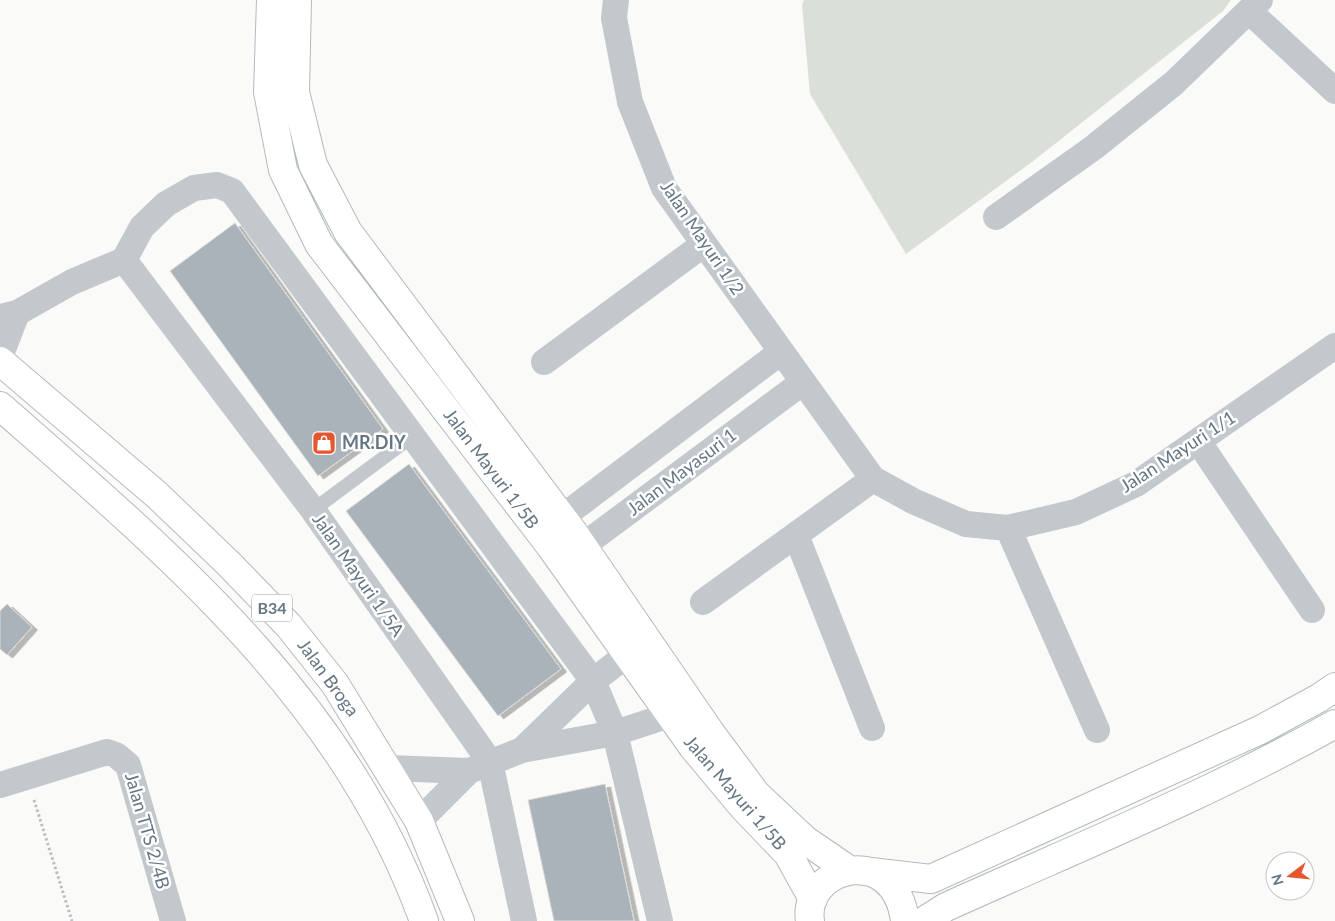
<svg xmlns="http://www.w3.org/2000/svg" width="1335" height="921" font-family="Lato,sans-serif">
<style>
.green{fill:#dadfd7}
.building{fill:#aab3b9;stroke:#dcdcda;filter:url(#shadow)}
.lines{fill:none;stroke-linecap:round;stroke-linejoin:round}
.secondary-casing{stroke:#b3babf;stroke-width:30}
.primary-casing{stroke:#b5babe;stroke-width:30}
.path{stroke:#bbbfc2;stroke-width:3;stroke-dasharray:2.5 2.5;stroke-linecap:butt}
.lane{stroke:#c3c8cc;stroke-width:14}
.street{stroke:#c3c8cc;stroke-width:26}
.secondary{stroke:#fff;stroke-width:28}
.primary{stroke:#fff;stroke-width:28}
.labels{text-anchor:middle;stroke-width:5;stroke-linejoin:round;paint-order:stroke}
.shield{fill:#fff;stroke:#939fa8;stroke-width:1}
.shield-label{font-size:16px;font-weight:bold;fill:#657683}
.street-label{font-size:18px;fill:#657683;stroke:#fff}
.poi-label{font-size:18px;font-weight:bold;fill:#657683;stroke:#fff;text-anchor:start}
</style>
<defs>
<filter id="shadow"><feDropShadow dx="5.5" dy="3" stdDeviation="0" flood-color="#0004"/></filter>
</defs>
<rect width="100%" height="100%" fill="#fafaf8"/>
<!-- green -->
<path class="green" d="M804,0h427l-8,11 -191,151 -126,92 -96,-160 -8,-89z"/>
<!-- building -->
<path class="building" d="M235,223l148,206 -65,47 -148,-205z
M409,464l152,205 -63,47 -152,-205z
M7,604l25,23 -25,28 -7,-6v-38z
M605,784l29,137h-80l-26,-121z"/>
<g class="lines">
<!-- secondary casing -->
<g class="secondary-casing">
<path id="secondary" d="M271,0l-3,92 15,78 36,74 232,303 142,200 50,60 45,47 25,45
M297,0l-2,92 18,73 35,67 225,300 137,200 46,62 49,46 44,30
M871,872l60,7 329,-149 59,-32 16,-11
M810,921c-8,-54 85,-80 95,0
M924,921l22,-14c131,-59 264,-113 389,-183"/>
</g>
<!-- primary casing -->
<g class="primary-casing">
<path id="primary" d="M0,361l157,134 71,68 61,63 46,58 84,137 41,100
M0,406c171,150 344,294 424,515"/>
</g>
<!-- path -->
<path class="path" d="M34,800l38,121"/>
<!-- lane -->
<path class="lane" d="M313,510l101,-75"/>
<!-- street -->
<path class="street" d="M616,0l-2,18 16,84 34,86 209,291 40,22 53,23 42,4 68,-16 60,-28 199,-138
M1249,11l86,80
M996,217l97,-69 81,-65 86,-83
M124,260l18,-33 24,-23 28,-16 23,-3 15,6 361,490 22,52 45,188
M124,260l189,250 177,252 34,159
M0,317l17,-4 55,-31 52,-22
M0,357l17,-44
M544,362l160,-118
M1198,441l114,169
M1008,528l89,202
M545,530l236,-178
M796,535l76,193
M565,559l238,-177
M703,602l170,-123
M522,750l71,-69 52,-40
M388,768l81,3
M0,785l107,-33 9,3 12,10 45,156
M419,821l50,-50 53,-21 93,-17 55,-18 17,-11"/>
<!-- secondary -->
<use href="#secondary" class="secondary"/>
<!-- primary -->
<use href="#primary" class="primary"/>
</g>
<!-- icons -->
<defs>
<g id="shop-square" transform="scale(1.25)"><rect x="-9" y="-9" width="18" height="18" rx="4" fill="#e4572e" stroke="#fff"/><path d="M-5-2.5h2.3a2.7 3.5 0 0 1 5.4 0H5L5.5 6h-11ZM-1.5-2.5h3a1.5 2.3 0 0 0-3 0Z" fill="#fff"/></g>
</defs>
<g fill-rule="evenodd">
<use href="#shop-square" x="324" y="443"/>
</g>
<g class="labels">
<!-- shield labels -->
<rect class="shield" x="252" y="594.5" width="40" height="27" rx="4"/>
<g class="shield-label">
<text x="272" y="614">B34</text>
</g>
<!-- street labels -->
<g class="street-label">
<text transform="translate(702 238) rotate(56)" y="6">Jalan Mayuri 1/2</text>
<text transform="translate(1178 452) rotate(-33)" y="6">Jalan Mayuri 1/1</text>
<text transform="translate(491 469) rotate(53)" y="6">Jalan Mayuri 1/5B</text>
<text transform="translate(682 472) rotate(-37)" y="6">Jalan Mayasuri 1</text>
<text transform="translate(358 575) rotate(55)" y="6">Jalan Mayuri 1/5A</text>
<text transform="translate(328 678) rotate(54)" y="6">Jalan Broga</text>
<text transform="translate(735 793) rotate(49)" y="6">Jalan Mayuri 1/5B</text>
<text transform="translate(147 831) rotate(74)" y="6">Jalan TTS 2/4B</text>
</g>
<!-- poi labels -->
<g class="poi-label">
<text x="342" y="449">MR.DIY</text>
</g>
</g>
<!-- north arrow -->
<g transform="translate(1290 876) rotate(254)"><circle r="24" fill="#ffffff" stroke="#c1c8cd"/>
<path d="M0-4L9 19L0 12L-9 19Z" fill="#e4572e"/>
<text y="-8" font-size="14" font-weight="bold" text-anchor="middle" fill="#657683">N</text>
</g>
</svg>
